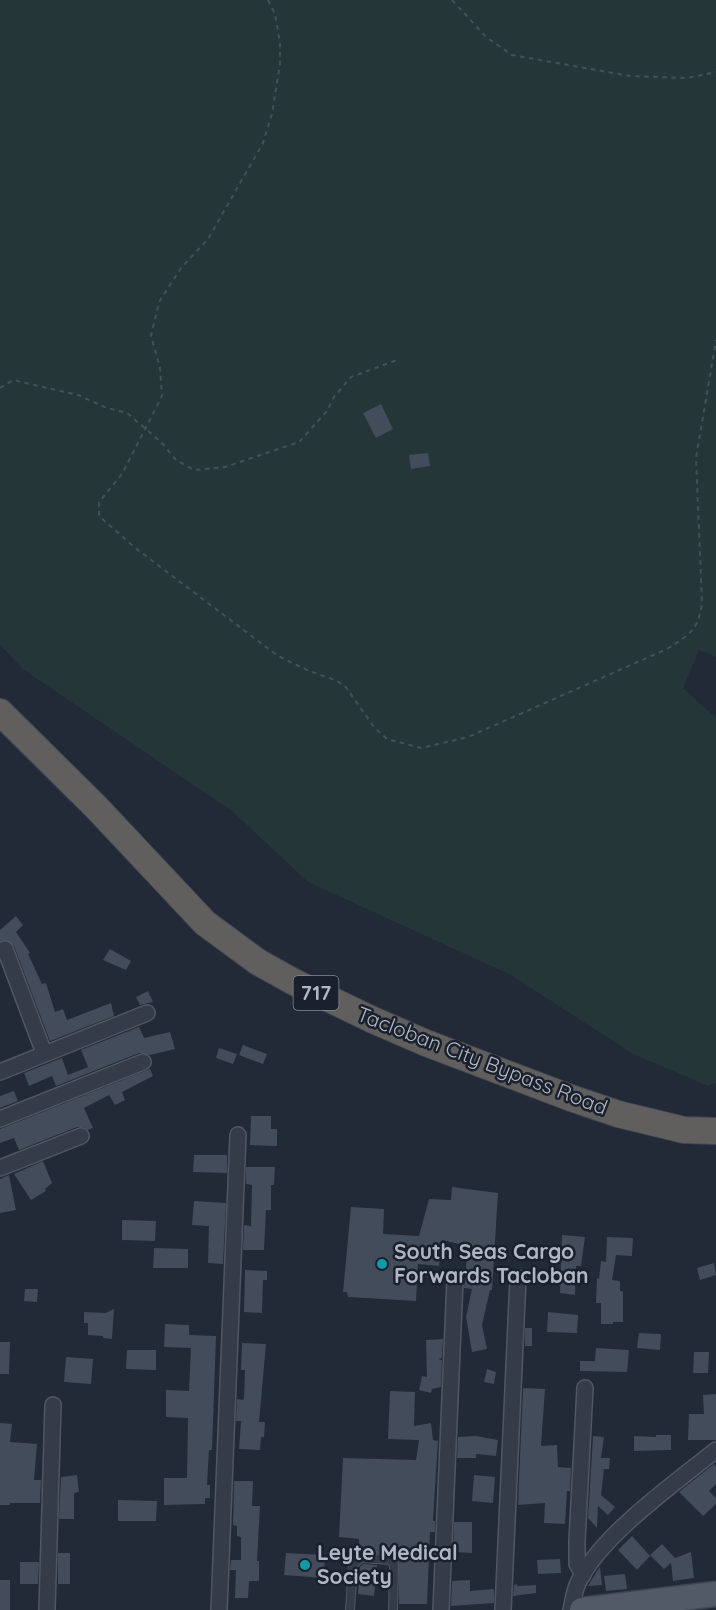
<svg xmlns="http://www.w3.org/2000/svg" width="716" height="1610" font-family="Quicksand,sans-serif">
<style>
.green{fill:#253639}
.building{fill:#434c5b}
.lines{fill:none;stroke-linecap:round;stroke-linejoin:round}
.service-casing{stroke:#505662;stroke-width:10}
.minor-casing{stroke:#505662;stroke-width:18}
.primary-casing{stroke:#3f4551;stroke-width:27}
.trunk-casing{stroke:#404652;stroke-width:28}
.path{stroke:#425155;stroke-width:2;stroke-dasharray:4.5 4.5;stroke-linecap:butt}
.service{stroke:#353c47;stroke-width:8}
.minor{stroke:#353c47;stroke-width:15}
.primary{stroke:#535a67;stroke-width:24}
.trunk{stroke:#605f5d;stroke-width:26}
.culture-dot{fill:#0f9aa8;stroke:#1b212c;stroke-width:2}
.labels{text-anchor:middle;stroke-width:5;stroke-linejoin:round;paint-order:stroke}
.shield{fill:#1b212c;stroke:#838996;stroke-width:1.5}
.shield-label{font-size:20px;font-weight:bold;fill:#b0b6c4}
.street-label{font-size:21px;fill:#b0b6c4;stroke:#1b212c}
.poi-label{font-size:21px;font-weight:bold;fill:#b0b6c4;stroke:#1b212c;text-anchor:start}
</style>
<rect width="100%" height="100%" fill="#222937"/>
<!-- green -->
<path class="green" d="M0,0h716v657l-17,-7 -16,38 33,30v365l-8,3 -75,-32 -122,-79 -203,-93 -76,-71 -208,-141 -24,-25z"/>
<!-- building -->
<path class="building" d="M381,404l12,25 -17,9 -13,-25z
M428,453l2,13 -19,3 -2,-14z
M16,916l7,9 -7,7 14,21 -2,1 14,30 4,-1 9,29 8,-3 4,11 44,-17 3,13 -64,25 -36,-95 -7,-6 -7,1v-11z
M110,949l21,12 -5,9 -23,-10z
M148,991l5,11 -13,3 -4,-8z
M139,1027l5,11 26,-6 5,17 -25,6 -11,-2 -83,33 -4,-10 -23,10 -5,-13 38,-15 6,17 20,-8 -7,-17z
M243,1045l24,9 -4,10 -24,-9z
M219,1048l18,6 -4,10 -17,-6z
M150,1069l3,7 -31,16 3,8 -10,5 -6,-10 -25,13 9,20 -5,2 -5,-3h-6l-58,23 -5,-12 -14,5v-14z
M14,1091l4,10 -18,7v-12z
M251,1116h20v13h6v17l-27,-1z
M194,1155h33v18l-34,-1z
M43,1161l9,22 -7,6 1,2 -15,9 -17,-26z
M246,1167h29l-1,18h-3v25h-5l-2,40h-21l1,-25 7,1 1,-41 -6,-1z
M9,1175l7,35 -16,3v-34z
M452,1187l46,6 -6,97h-2l-8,35 5,24 -15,3 -6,-35 6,-28 -8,-1 4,-42 -26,-6 -3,26 -21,-2 -2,37 -68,-4 -1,-5h-4l8,-85 33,2 -1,25 36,2 10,-37 22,1z
M194,1201l32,2 -3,61 -15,-1 1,-37 -17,-1z
M122,1220l34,1 -1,20 -33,-1z
M562,1235l23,2 -4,29h-5l-1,29 -15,-2z
M607,1237l26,1 -1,18 -16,-1 -4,25 8,1v10h3v31h-10v2h-12v-21h-5l1,-25 2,1 2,-18 5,1z
M154,1248l34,1v19h-35z
M714,1263l2,12 -16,5 -3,-12z
M245,1270l22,1v9h-4l-1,33 -18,-1z
M25,1289h13l-1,13 -13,-1z
M114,1309l-2,30 -9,-1v-2l-15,-1v-12h-4v-11l22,1z
M548,1312l30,3 -1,18 -30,-1z
M165,1324l24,1v10l27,1 -4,114h-3l-2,35h3v13h-5v6l-41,1v-27h23l1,-60 -22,-1v-27l23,1 2,-43 -27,-1z
M525,1328h7v18h-7z
M639,1333l22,1 -1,16 -23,-2z
M443,1339l-1,19 -4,1 4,1 -1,27 -9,2 -1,4 -12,-3 3,-14 5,1 -1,-37z
M0,1342h10l-1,32h-9z
M242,1343l24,1 -7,78h6l-1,15h-3l-1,13 -21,-1 2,-28h-5l1,-22 6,1 1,-2 1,-28h-4z
M596,1348l33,2 -2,22 -47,-1v-10h15z
M127,1350h29v20l-30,-1z
M694,1352h15l-1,21h-15z
M66,1357l27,2 -2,25 -27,-2z
M487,1369l9,3 -2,12 -10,-2z
M523,1388l22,1 -4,57 16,-1 1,22 13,1 -1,23h-3l-2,33 -21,-1 1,-20 -27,2z
M390,1391l25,1 -1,34 17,-3 2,17 5,1 -5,80h2v11h-5l-3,72h-28l-1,-49 -39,-2v-14l-20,-2 4,-79 73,2 3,-20 -31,-1z
M716,1394v46h-28l1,-26h15l-1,-19z
M0,1423l12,1 -2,18 27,2 -3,36h7l-1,23h-30v2h-10z
M656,1435h15v15l-37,1v-15l22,1z
M476,1436l22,4 -2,16 -20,-2v4h-19l1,-21z
M593,1436l11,1 -3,21h9l-1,11h-5l-3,26 14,12 -7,8 -10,-9 -1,22 -9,-10z
M714,1464l2,3v17l-7,7 7,7v6l-13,12 -24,-24z
M77,1475l2,17 -5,1v26h-15l2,-42z
M474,1475l21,2 -2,26 -21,-2z
M234,1481h19l-1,25h8l-3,55h2v20h-10l-1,17h-13l1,-28h-6l1,-10h10v-23l-4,-1v-10l-4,-1z
M118,1500l39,1 -1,20h-38z
M454,1522h18v31l-19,-1z
M632,1536l18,20 -13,14 -19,-20z
M662,1544l13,14 16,-6 3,26 -21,3 -2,-18 -7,6 -14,-14z
M58,1553h12v31h-12z
M286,1553l39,2 -1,23 -40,-3z
M560,1559l1,14 -23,1 -1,-14z
M20,1562h19l-1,22h-18z
M363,1564l14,1 -3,31 -16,-2 2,-27z
M600,1567l2,18 -14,1 9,-15z
M625,1574l2,15 -21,2 -2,-15z
M0,1580h10v30h-10z
M470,1580v11l24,-2v14l-43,3 1,-25z
M517,1584v2l19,-1v8l-23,3 1,-11z"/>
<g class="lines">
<!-- service casing -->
<g class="service-casing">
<path id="service" d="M350,1610l3,-45 8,-7 29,2 4,5 -1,45"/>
</g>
<!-- minor casing -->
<g class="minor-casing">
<path id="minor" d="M5,949l39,104
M0,1072l147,-59
M0,1119l143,-57
M0,1168l81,-32
M583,1575l-6,-11v-23l8,-153
M47,1610l6,-205
M219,1610l19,-475
M441,1610l14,-330
M503,1610l15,-332
M571,1610c2,-8 3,-19 7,-27 22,-47 97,-100 138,-133"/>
</g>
<!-- primary casing -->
<g class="primary-casing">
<path id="primary" d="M582,1610l134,-16"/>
</g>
<!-- trunk casing -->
<g class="trunk-casing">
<path id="trunk" d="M0,712l96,95 109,116 53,39 36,20 79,38 53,23 145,55 47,16 66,16 32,1"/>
</g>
<!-- path -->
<path class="path" d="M268,0l7,14 5,29v21l-8,50 -9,29 -55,96 -27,29 -22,34 -8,34 9,32 2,28 -40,78 -23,28v14l35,31 144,109 29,14 28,10 10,6 29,41 13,12 34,9 47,-11 199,-88c23,-15 31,-18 35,-46l-6,-145 20,-118
M452,0l34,37 26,18 118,21 57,2 29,-6
M0,388l13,-8 65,15 29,13 20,5 34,29 15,18 18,10 31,-3 74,-25 28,-31 7,-14 17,-20 46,-17"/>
<!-- service -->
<use href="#service" class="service"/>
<!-- minor -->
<use href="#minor" class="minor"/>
<!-- primary -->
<use href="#primary" class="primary"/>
<!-- trunk -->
<use href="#trunk" class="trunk"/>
</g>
<!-- markers -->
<g class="culture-dot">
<circle cx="382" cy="1264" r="6"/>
<circle cx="305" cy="1565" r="6"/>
</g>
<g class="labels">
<!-- shield labels -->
<rect class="shield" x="293.5" y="976" width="45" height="34" rx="4.5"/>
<g class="shield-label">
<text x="316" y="1000">717</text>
</g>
<!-- street labels -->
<g class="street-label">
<text transform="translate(482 1061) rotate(21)" y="7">Tacloban City Bypass Road</text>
</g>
<!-- poi labels -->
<g class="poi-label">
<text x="394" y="1259">South Seas Cargo<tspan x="394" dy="24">Forwards Tacloban</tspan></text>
<text x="317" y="1560">Leyte Medical<tspan x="317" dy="24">Society</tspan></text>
</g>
</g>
</svg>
